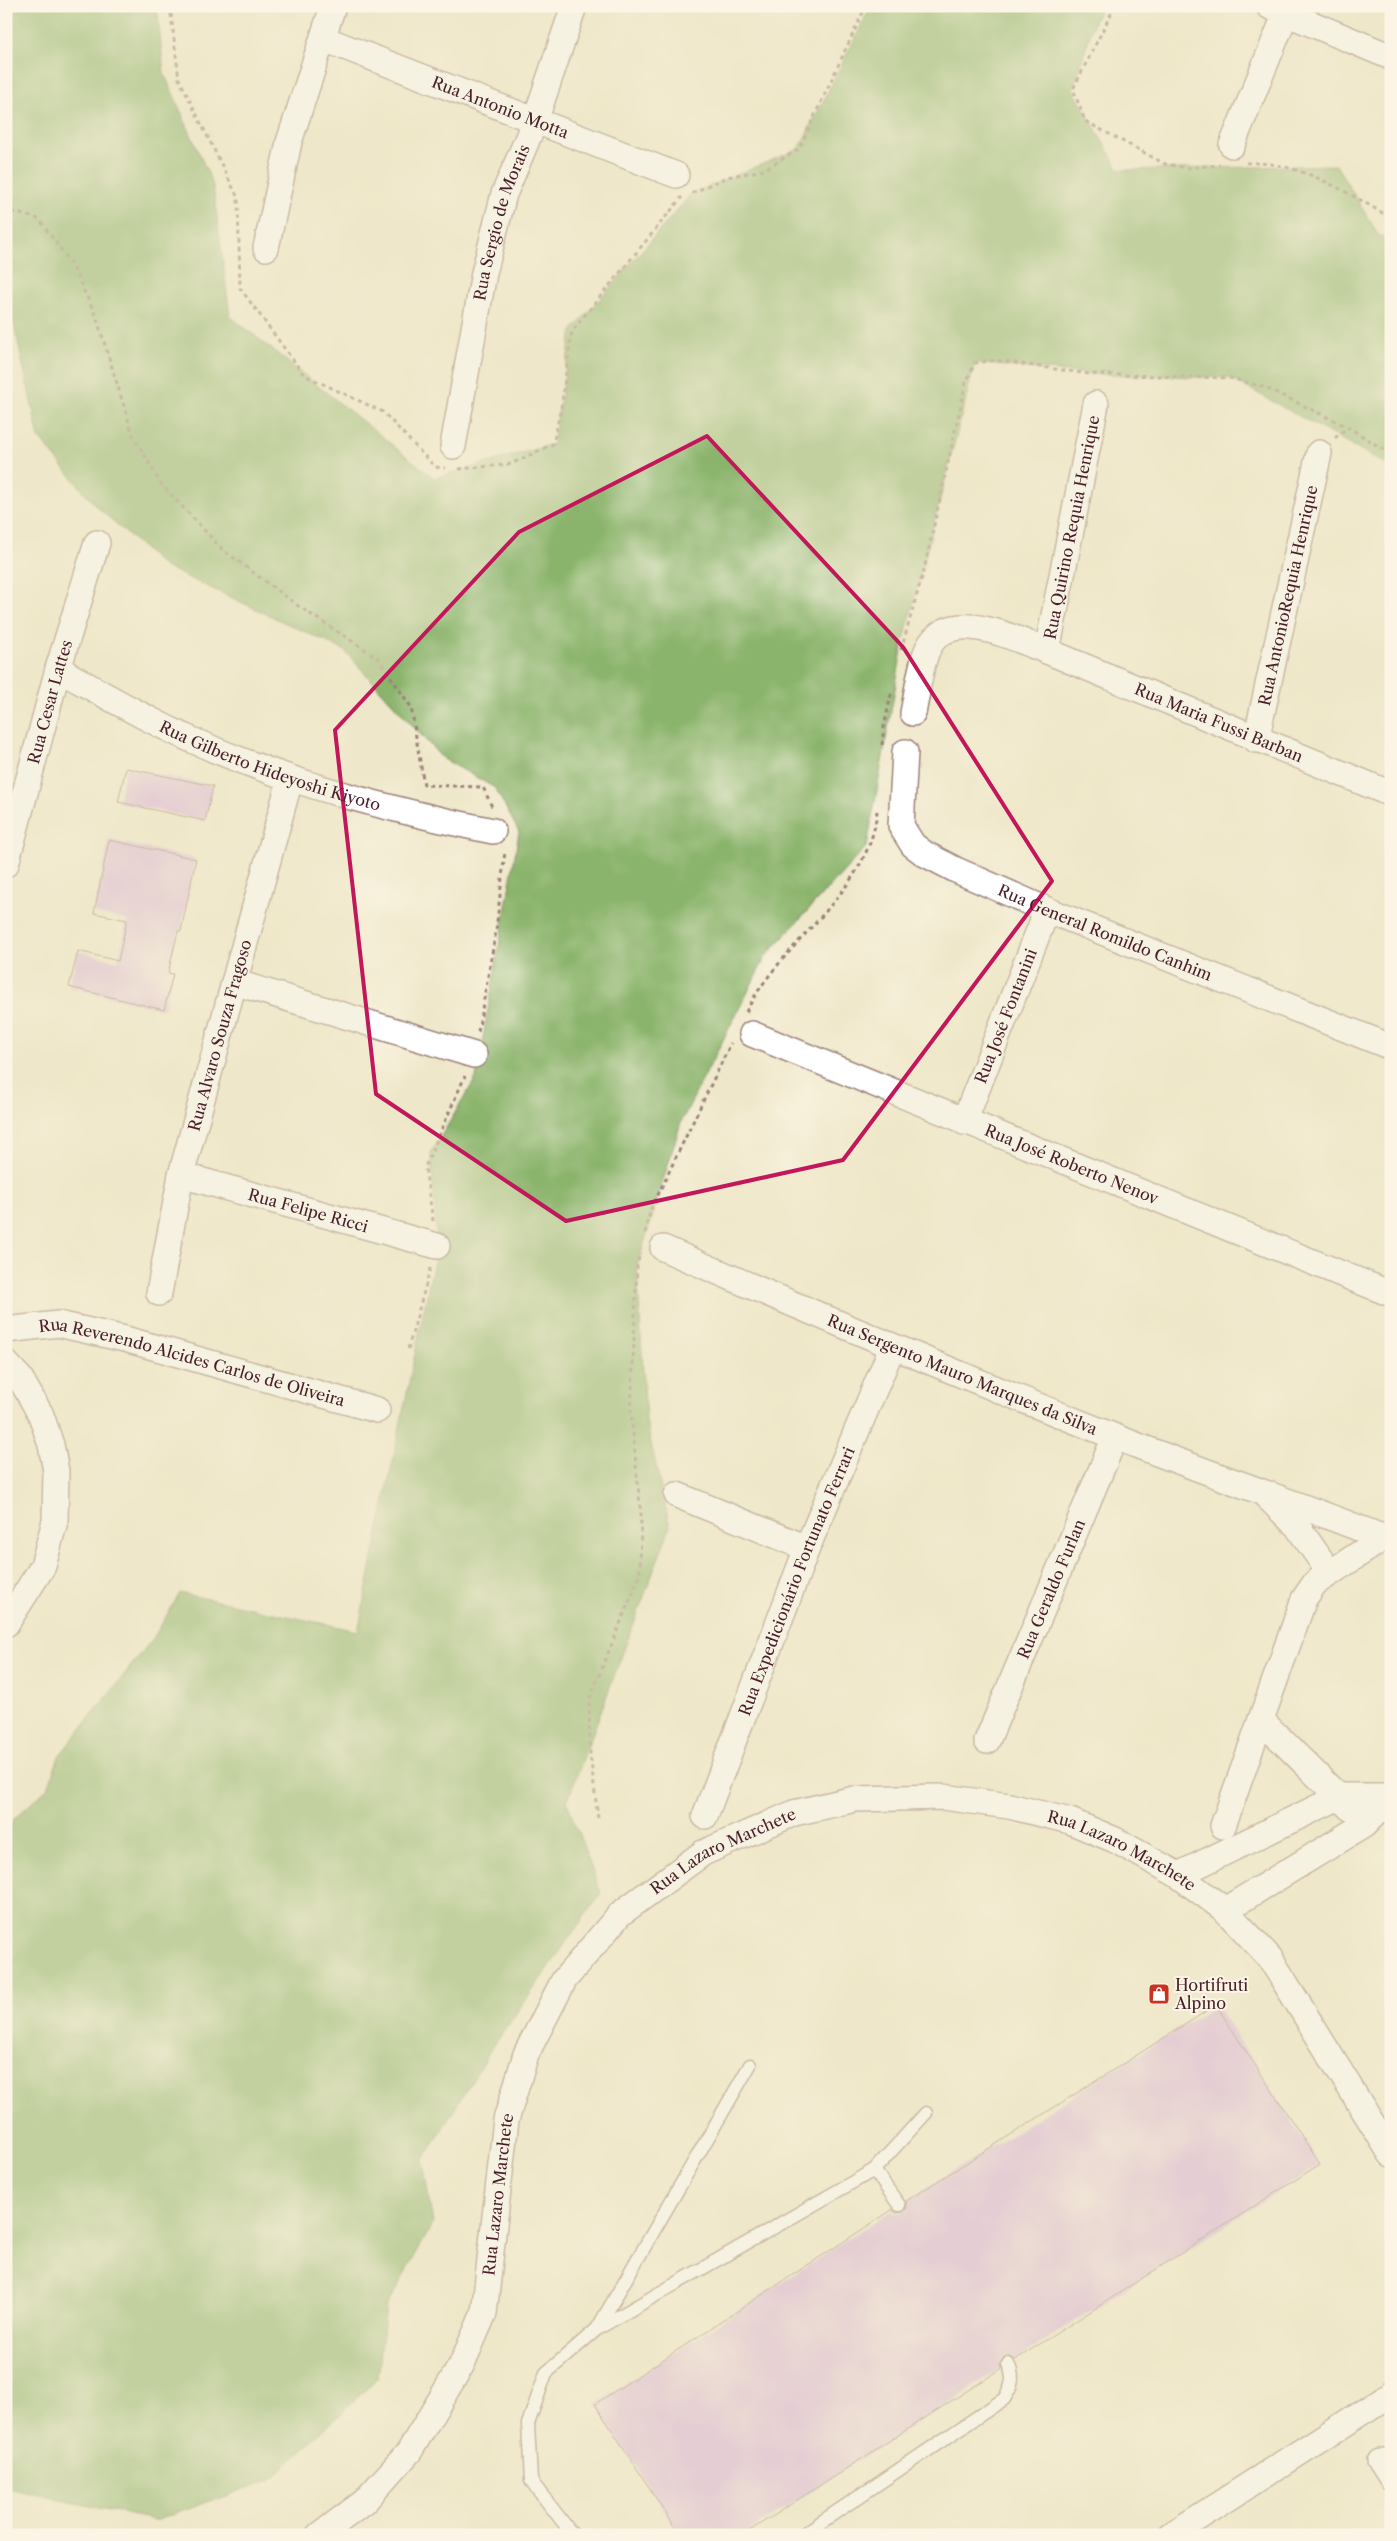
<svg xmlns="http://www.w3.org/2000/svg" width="1397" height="2541" font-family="'Libre Caslon Text',serif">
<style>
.forest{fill:#8ab46c;stroke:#6a6a4c}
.building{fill:#dab0df}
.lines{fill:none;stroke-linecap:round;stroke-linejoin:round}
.service-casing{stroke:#9c837a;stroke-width:15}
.minor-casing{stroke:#9c837a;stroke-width:28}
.path{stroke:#9c837a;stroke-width:3;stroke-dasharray:4 4;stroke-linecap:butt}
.service{stroke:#fff;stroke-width:12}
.minor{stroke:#fff;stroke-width:25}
.marked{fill:none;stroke:#c2185b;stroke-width:4;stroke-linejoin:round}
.labels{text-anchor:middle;stroke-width:4;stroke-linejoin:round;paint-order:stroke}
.street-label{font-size:16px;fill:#4a1f2b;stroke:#fcf5e5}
.poi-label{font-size:16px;fill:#4a1f2b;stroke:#fcf5e5;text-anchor:start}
</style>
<rect width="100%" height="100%" fill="#fcf5e5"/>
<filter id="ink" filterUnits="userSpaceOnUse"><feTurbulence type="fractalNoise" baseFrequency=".02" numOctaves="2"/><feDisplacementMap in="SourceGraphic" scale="10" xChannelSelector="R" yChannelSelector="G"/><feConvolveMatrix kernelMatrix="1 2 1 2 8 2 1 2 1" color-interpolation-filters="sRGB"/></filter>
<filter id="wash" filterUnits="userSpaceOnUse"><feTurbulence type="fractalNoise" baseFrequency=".0096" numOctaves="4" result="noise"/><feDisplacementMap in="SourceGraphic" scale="20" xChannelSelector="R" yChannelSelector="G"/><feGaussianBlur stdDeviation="1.12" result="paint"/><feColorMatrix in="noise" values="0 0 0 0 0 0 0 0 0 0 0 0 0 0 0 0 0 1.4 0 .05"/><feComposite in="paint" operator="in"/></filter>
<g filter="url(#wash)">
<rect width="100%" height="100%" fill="#eee7c9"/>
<!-- forest -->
<path class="forest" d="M6,6h151l7,67 49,112 17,131 204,162 119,-34 19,-113 120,-138 107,-44 72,-143h231l-8,16 -21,67 46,81 217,-5 43,71 12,2v229l-161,-89 -141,-4 -114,-11 -72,281 -36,202 -101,110 -85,166 -44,144 9,155 24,106 -103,275 34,91 -113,161 -65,107 10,63 -47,83 -8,71 -107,102 -117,40 -148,-32v-662l42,-38 11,-32 95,-119 26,-44 178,38 79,-385 -6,-93 45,-75 43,-246 -24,-44 -53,-30 -98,-108 -181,-84 -67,-60 -57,-68 -33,-150z"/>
<g id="blocks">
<!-- building -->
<path class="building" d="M126,768l87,18 -8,35 -87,-19z
M109,840l87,19 -15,72h-3l-10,42 5,1 -9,36 -95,-23 9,-36 40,10 9,-41 -33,-7z
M1216,2005l104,159 -305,196 -6,-4 -5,1 -4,6 1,6 -258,166h-63l-85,-131 297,-194 4,3 7,-1 4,-4 -1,-7z"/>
</g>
</g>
<g filter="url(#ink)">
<use href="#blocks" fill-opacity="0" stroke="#9c837a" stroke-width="1"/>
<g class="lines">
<!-- service casing -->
<g class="service-casing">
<path id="service" d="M874,2170l25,35
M597,2329l153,-264
M573,2535l-42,-54 -3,-57 18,-51 51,-44 277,-159 52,-57
M802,2535l202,-136c8,-12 11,-22 4,-35"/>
</g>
<!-- minor casing -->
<g class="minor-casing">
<g id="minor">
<path d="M1269,6l122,51"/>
<path id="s1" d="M324,39l352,136"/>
<path d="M1232,145l57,-139"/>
<path d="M266,248l23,-106 44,-136"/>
<path id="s2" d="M453,446l31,-173 20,-79 31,-73 39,-115"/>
<path id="s3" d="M1047,651l49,-247"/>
<path id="s4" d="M58,669c44,24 88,51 134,71 96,43 198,70 301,91"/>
<path id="s5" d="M913,713c4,-19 6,-39 12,-57 18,-55 87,-18 122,-5l344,143"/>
<path id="s6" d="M1256,740l63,-287"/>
<path id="s7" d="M905,752l-4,74 12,19 12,9 31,16 91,40 344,137"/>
<path id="s8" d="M6,864l52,-195 39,-126"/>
<path d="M234,982l240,73"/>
<path id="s9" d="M752,1034l639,260"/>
<path id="s10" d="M964,1122l83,-212"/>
<path id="s11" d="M181,1175l256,71"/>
<path id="s12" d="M663,1248c149,65 299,128 450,188 90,36 181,66 271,102"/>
<path id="s13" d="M159,1293l22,-118 109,-395"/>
<path id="s14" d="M6,1330l52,-6 67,15 252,71"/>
<path d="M6,1363l14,15 21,37 10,30 5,26 -1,50 -12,45 -37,58"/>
<path d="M677,1495l130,53"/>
<path d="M1266,1496l31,30 33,47"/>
<path d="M1261,1720l89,88"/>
<path id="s15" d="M987,1741l128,-304"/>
<path id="s16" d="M705,1816l102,-268 85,-200"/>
<path d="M1223,1826l81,-227 11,-16 76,-50"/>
<path d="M1178,1875l163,-79h50"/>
<path d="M1225,1910l139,-85 27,-27"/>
<path d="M1380,2461l11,17"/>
<path id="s17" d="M320,2535l44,-33 45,-50 53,-88 22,-51 22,-193 20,-66 38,-74 56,-66 83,-61 91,-40 61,-14 88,-2 66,9 61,15 45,19 63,35 47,35 45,48 121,196"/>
<path d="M1171,2535l220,-141"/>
</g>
</g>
<!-- path -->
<path class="path" d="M170,6l9,73 59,119 2,90 64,87 79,37 52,55 10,1
M1115,6l-42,83 12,32 80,43 22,4 33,-3
M1246,163c52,-3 102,30 145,55
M692,193l35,-16 37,-7 35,-21 67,-143
M6,206l7,6 26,7 32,45 25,52 37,119 28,49 62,66 78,58 77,50 33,49 13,78 59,2 9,20
M1335,438l13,-11
M459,469l52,-5 42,-20 8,-36 11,-77 110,-134
M901,650l23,-80 42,-188 9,-19 20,-3 94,14 141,4 34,9 84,40 43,27
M882,745l2,-18 8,-37
M746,1012c34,-70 124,-119 131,-201
M478,1032l18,-101 9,-80
M433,1221l-8,-54 40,-91
M645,1233l6,-24 80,-166
M408,1349l23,-83
M598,1818l-8,-64 -1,-54 51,-125 1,-60 -10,-102 6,-147 3,-13"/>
<!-- service -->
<use href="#service" class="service"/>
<!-- minor -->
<use href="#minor" class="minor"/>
</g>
</g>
<!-- marked area -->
<path d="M0 0H1397V2541H0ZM707,436l196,211 149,234 -209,279 -277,61 -190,-127 -41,-364 184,-198z" fill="#eee7c9" fill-opacity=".55" fill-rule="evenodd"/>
<path class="marked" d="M707,436l196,211 149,234 -209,279 -277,61 -190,-127 -41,-364 184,-198z"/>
<!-- icons -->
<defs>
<g id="shop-square" transform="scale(1.125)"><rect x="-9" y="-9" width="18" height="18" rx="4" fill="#c8321e" stroke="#fcf5e5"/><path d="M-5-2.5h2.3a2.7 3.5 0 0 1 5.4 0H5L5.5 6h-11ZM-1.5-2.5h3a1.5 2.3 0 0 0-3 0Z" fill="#fff"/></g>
</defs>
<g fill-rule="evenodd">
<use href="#shop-square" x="1159" y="1994"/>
</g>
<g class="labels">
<!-- street labels -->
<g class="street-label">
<text dy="6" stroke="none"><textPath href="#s1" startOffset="189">Rua Antonio Motta</textPath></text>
<text dy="6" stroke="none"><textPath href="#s2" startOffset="229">Rua Sergio de Morais</textPath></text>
<text dy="6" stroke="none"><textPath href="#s3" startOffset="126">Rua Quirino Requia Henrique</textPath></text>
<text dy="6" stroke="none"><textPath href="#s6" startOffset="148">Rua AntonioRequia Henrique</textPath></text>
<text dy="6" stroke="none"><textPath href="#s8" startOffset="168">Rua Cesar Lattes</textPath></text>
<text dy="6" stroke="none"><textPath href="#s5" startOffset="384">Rua Maria Fussi Barban</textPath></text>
<text dy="6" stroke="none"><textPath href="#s4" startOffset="234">Rua Gilberto Hideyoshi Kiyoto</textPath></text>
<text dy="6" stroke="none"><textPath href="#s7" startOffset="308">Rua General Romildo Canhim</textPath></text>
<text dy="6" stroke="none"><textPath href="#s10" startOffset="114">Rua José Fontanini</textPath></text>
<text dy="6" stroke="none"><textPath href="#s13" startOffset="265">Rua Alvaro Souza Fragoso</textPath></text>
<text dy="6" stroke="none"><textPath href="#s9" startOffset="345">Rua José Roberto Nenov</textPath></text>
<text dy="6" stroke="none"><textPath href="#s11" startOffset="132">Rua Felipe Ricci</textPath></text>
<text dy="6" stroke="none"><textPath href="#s14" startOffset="191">Rua Reverendo Alcides Carlos de Oliveira</textPath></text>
<text dy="6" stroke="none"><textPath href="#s12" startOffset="325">Rua Sergento Mauro Marques da Silva</textPath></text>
<text dy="6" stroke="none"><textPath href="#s16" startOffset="252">Rua Expedicionário Fortunato Ferrari</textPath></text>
<text dy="6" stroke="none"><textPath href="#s15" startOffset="165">Rua Geraldo Furlan</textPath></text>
<text dy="6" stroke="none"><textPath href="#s17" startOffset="835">Rua Lazaro Marchete</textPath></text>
<text dy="6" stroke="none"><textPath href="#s17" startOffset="1255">Rua Lazaro Marchete</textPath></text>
<text dy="6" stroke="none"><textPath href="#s17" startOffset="400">Rua Lazaro Marchete</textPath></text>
</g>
<!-- poi labels -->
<g class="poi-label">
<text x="1175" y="1991">Hortifruti<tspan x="1175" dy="18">Alpino</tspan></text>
</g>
</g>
<!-- margin -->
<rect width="1397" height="2541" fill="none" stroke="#fcf5e5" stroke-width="25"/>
</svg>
